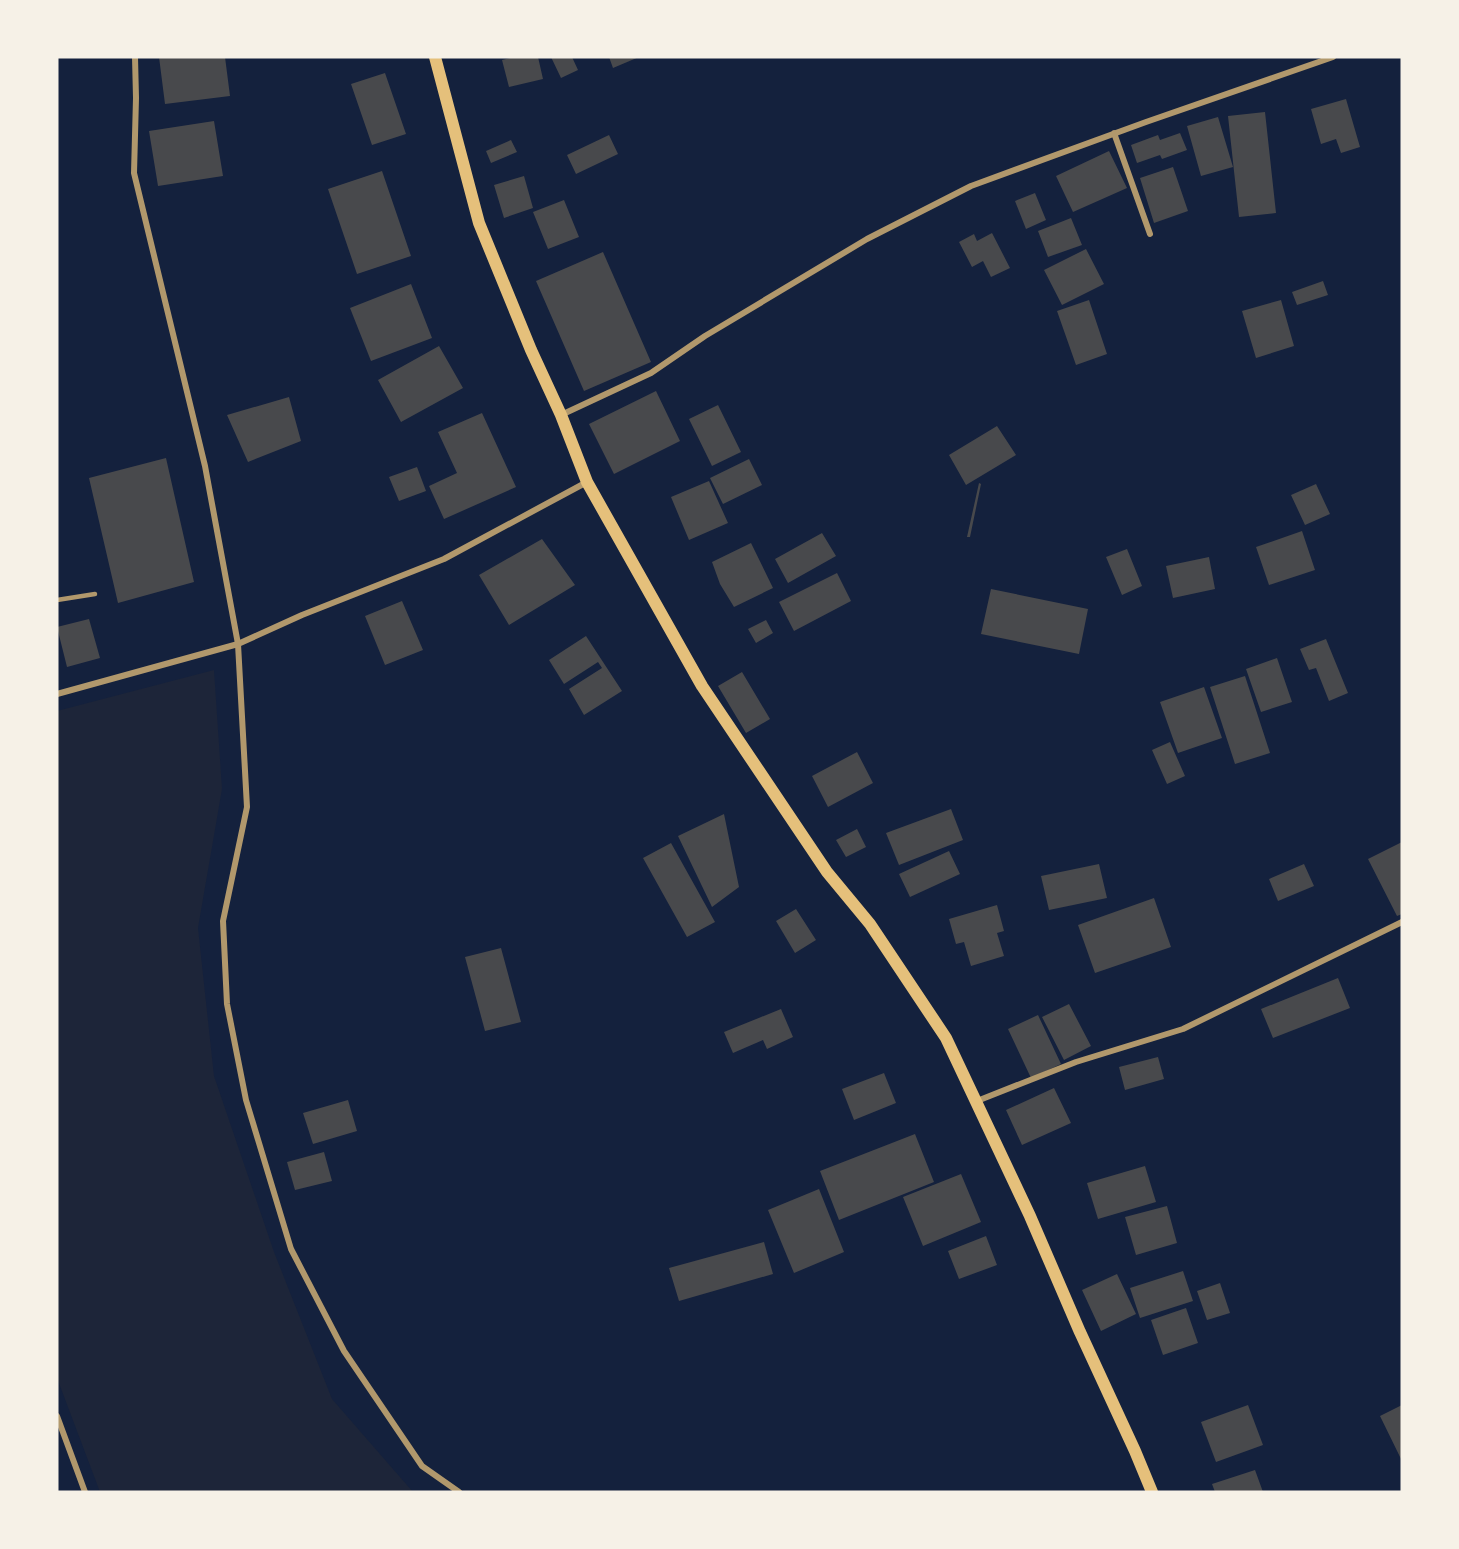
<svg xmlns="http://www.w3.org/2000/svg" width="1459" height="1549" font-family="'Golos Text',sans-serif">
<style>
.green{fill:#1d2539}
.building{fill:#48494c}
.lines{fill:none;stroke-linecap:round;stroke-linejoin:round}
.service{stroke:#b1986c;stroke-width:4.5}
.minor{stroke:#b1986c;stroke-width:6}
.secondary{stroke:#e5c07b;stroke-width:12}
</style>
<rect width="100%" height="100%" fill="#14213d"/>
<!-- green -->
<path class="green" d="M214,670l8,119 -24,139 16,148 60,176 58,147 81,93h-313l-43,-114v-667z"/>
<!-- building -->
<path class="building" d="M159,57h66l5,39 -65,8z
M514,57h24l5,22 -34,8 -7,-27z
M551,57h21l6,13 -17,8z
M609,57h30l-26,11z
M385,73l21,61 -34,11 -21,-61z
M1346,99l14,48 -19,6 -5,-14 -15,5 -10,-35z
M1265,112l11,101 -37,4 -11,-101z
M1218,117l15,50 -32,9 -14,-50z
M214,121l9,55 -65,10 -9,-55z
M1180,133l7,17 -25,9 -2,-4 -23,8 -6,-18 27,-10 2,5z
M609,135l9,19 -42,20 -9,-19z
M511,140l6,12 -26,11 -5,-12z
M1109,151l18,37 -54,24 -17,-36z
M1173,167l15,44 -34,12 -14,-45z
M382,171l29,85 -54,18 -29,-85z
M524,176l9,32 -29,10 -10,-33z
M1035,193l11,27 -20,9 -11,-28z
M564,200l15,37 -31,12 -15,-37z
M1071,218l11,27 -34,12 -10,-26z
M992,233l18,35 -19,9 -8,-16 -11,6 -13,-25 15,-8 3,7z
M1086,249l18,35 -42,21 -18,-35z
M603,252l48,110 -67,29 -48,-110z
M1323,281l5,14 -31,10 -5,-13z
M411,284l21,54 -61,23 -21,-53z
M1089,300l18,54 -31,11 -19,-54z
M1281,300l13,46 -38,12 -14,-47z
M439,346l24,42 -62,34 -23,-42z
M656,391l24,50 -66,33 -25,-50z
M289,397l12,44 -53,21 -21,-47z
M718,405l23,47 -29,14 -23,-47z
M482,413l34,74 -72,32 -15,-33 28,-13 -19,-41z
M997,426l19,29 -50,30 -17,-30z
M166,458l28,124 -76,21 -29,-125z
M749,459l13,26 -39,19 -13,-26z
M417,467l9,24 -27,10 -10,-24z
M709,481l19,42 -39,17 -18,-43z
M979,483l2,1 -11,53h-3z
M1316,484l14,30 -25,11 -14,-30z
M1302,531l13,39 -46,15 -13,-38z
M822,533l14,23 -48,27 -13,-24z
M542,539l33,46 -66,40 -30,-50z
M751,543l22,45 -39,19 -14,-23 -8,-22z
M1127,549l15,37 -20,9 -16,-38z
M1209,557l6,32 -42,9 -7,-32z
M837,573l14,28 -57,30 -15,-29z
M991,589l97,20 -9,45 -98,-20z
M402,601l21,49 -38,15 -20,-49z
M89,619l11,39 -33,9 -10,-40z
M766,620l7,13 -17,10 -8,-14z
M586,636l36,55 -38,24 -15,-26 33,-21 -4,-6 -34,22 -15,-24z
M1326,639l22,54 -19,8 -13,-33 -7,2 -9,-21z
M1277,658l15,44 -31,10 -15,-43z
M742,672l28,47 -24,14 -28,-47z
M1245,676l25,77 -35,11 -25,-77z
M1204,687l18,51 -44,15 -18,-51z
M1170,742l15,34 -18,8 -15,-34z
M857,752l16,31 -45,24 -16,-31z
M951,809l12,31 -64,25 -13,-32z
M724,814l15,73 -27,20 -34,-71z
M857,829l9,18 -20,10 -10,-17z
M1402,842v72l-5,2 -29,-57z
M671,843l44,79 -28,15 -44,-79z
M949,851l11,23 -50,23 -11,-23z
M1099,864l8,34 -58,12 -8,-34z
M1304,864l10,22 -36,15 -9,-22z
M1154,898l17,49 -76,26 -17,-48z
M997,905l7,26 -7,2 7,23 -33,10 -7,-24 -8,2 -7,-25z
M796,909l20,31 -21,13 -19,-32z
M501,948l20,74 -36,9 -20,-74z
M1338,978l12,30 -77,30 -12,-29z
M1069,1004l22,42 -27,14 -22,-43z
M781,1009l12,28 -26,12 -4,-9 -30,13 -9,-21z
M1038,1015l23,49 -30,14 -23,-49z
M1158,1057l6,22 -39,11 -6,-23z
M884,1073l12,30 -42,17 -12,-31z
M1054,1088l17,35 -49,22 -16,-35z
M348,1100l9,31 -44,13 -10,-31z
M915,1134l19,48 -95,38 -19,-49z
M324,1152l8,29 -37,9 -8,-28z
M1145,1166l11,36 -58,17 -11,-36z
M961,1174l20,48 -58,24 -20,-49z
M819,1189l25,63 -50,21 -26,-63z
M1167,1206l10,37 -41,12 -11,-38z
M986,1236l11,29 -38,14 -11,-28z
M764,1242l9,32 -94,27 -10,-33z
M1183,1271l10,30 -53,17 -10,-30z
M1117,1274l19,40 -35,17 -19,-41z
M1220,1283l10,30 -23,7 -10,-29z
M1186,1308l12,35 -35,12 -12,-35z
M1248,1405l15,40 -47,17 -15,-40z
M1402,1405v56l-22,-45z
M1255,1470l8,22h-48l-3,-8z"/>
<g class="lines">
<!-- service -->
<path class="service" d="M57,600l38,-6"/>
<!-- minor -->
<path class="minor" d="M135,57l1,41 -2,75 71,293 33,178 9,163 -24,114 4,83 19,96 45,149 53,102 78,115 37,26
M1114,133l36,101
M561,415l90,-42 54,-37 162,-97 104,-53 175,-64 187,-65
M57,694l181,-50 64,-29 142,-56 143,-77
M977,1101l99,-39 107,-33 219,-107
M57,1416l28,76"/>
<!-- secondary -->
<path class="secondary" d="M435,57l44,166 52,127 30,65 26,67 115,204 125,186 43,52 76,114 84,178 50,116 55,119 17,41"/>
</g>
<!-- border -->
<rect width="1459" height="1549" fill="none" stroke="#f6f1e7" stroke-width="117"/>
</svg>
